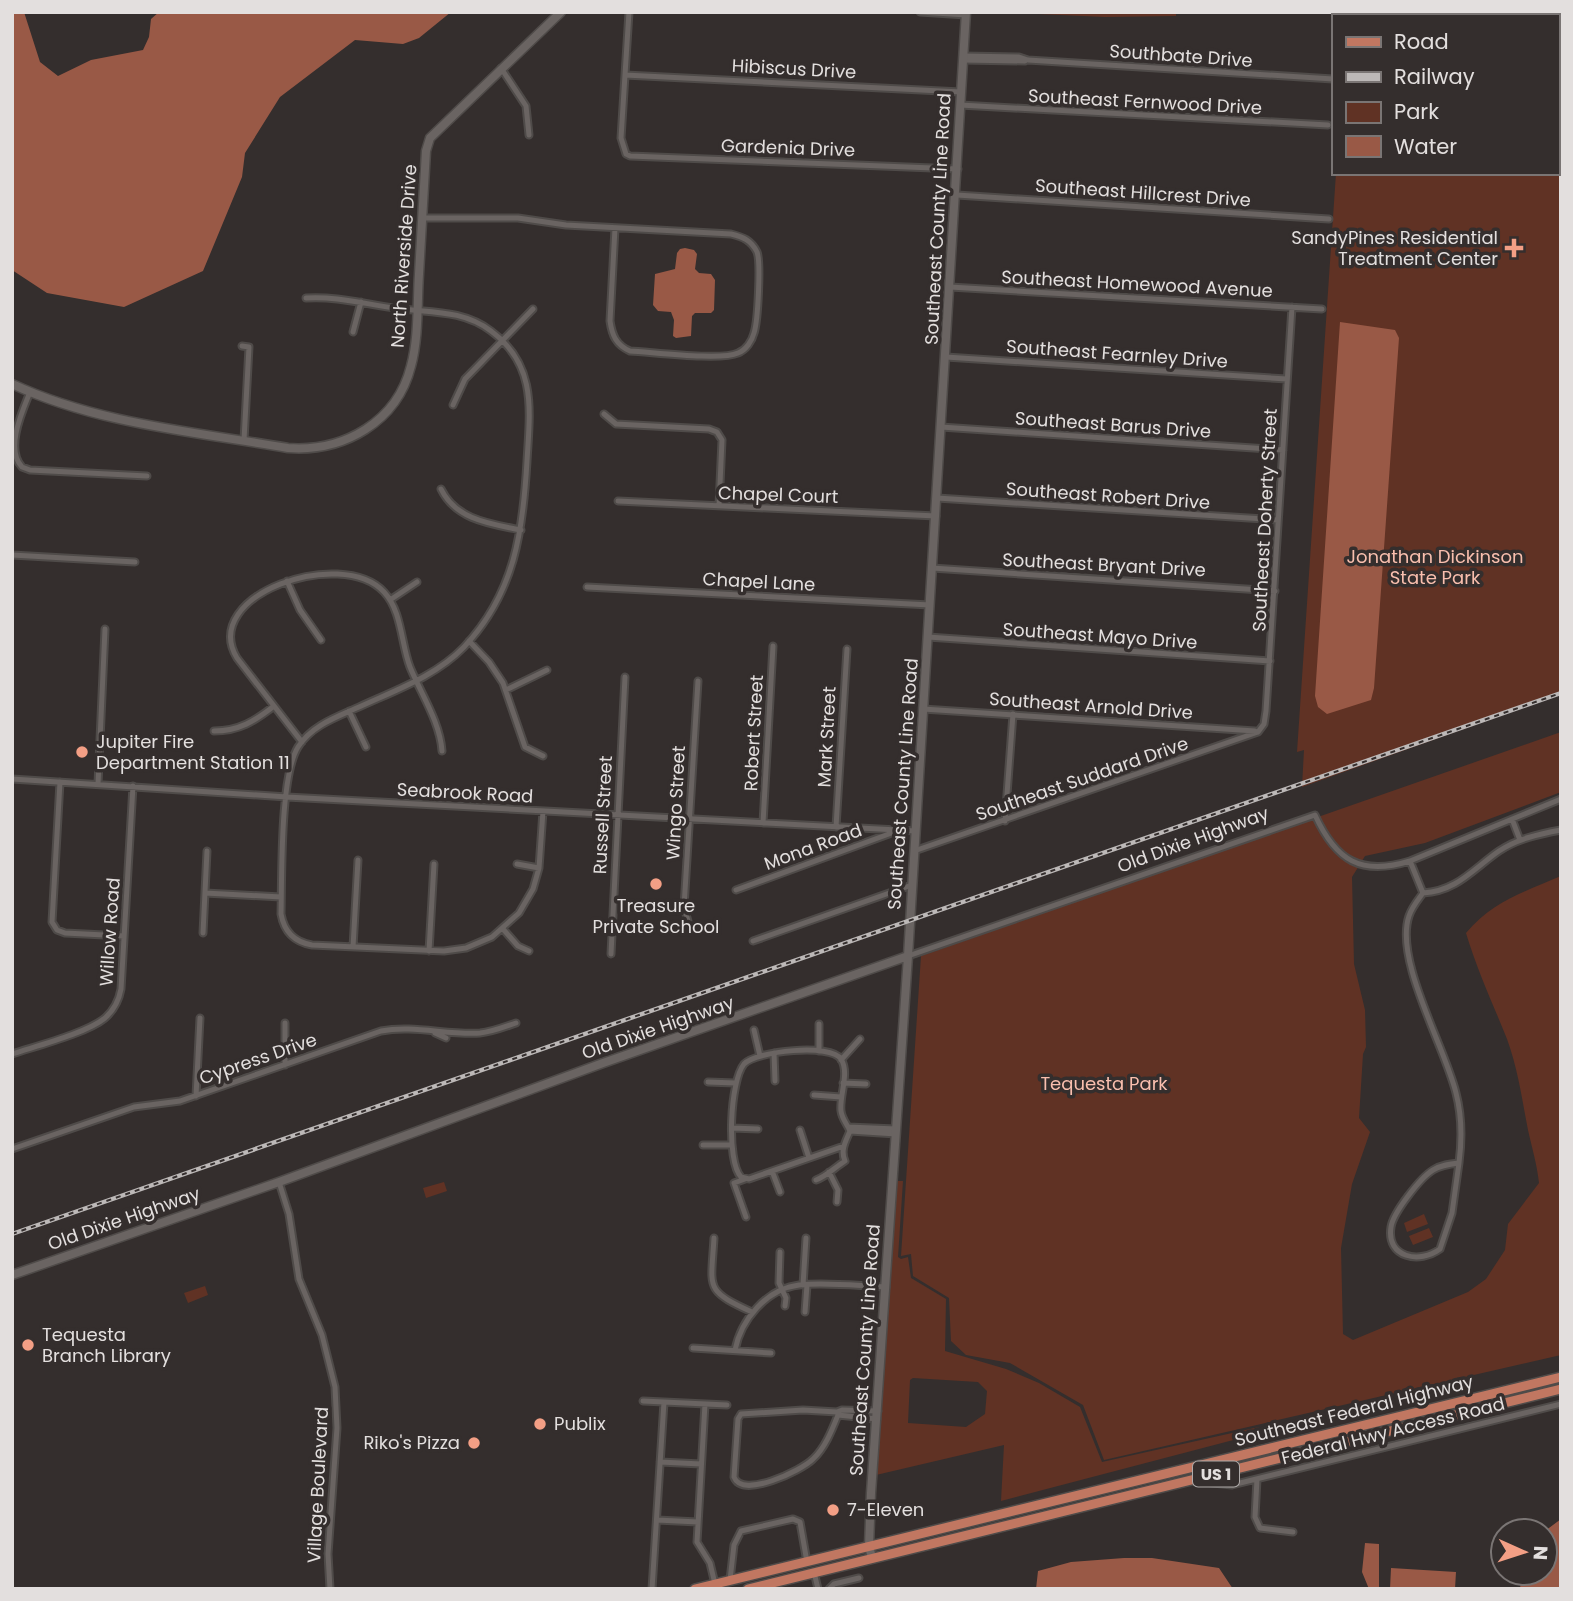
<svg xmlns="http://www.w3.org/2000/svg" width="1573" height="1601" font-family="Poppins,sans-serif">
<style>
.green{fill:#603224;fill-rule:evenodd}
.water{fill:#995946}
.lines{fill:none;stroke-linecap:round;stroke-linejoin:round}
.street-casing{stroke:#4f4b49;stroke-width:9}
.secondary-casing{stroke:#4f4b49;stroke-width:11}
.primary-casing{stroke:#4f4b49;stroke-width:12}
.street{stroke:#6a6462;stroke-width:5}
.secondary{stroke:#6a6462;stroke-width:8}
.primary{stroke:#c17761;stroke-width:9}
.rail-casing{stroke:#bcb8b7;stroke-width:4.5}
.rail{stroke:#342e2d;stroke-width:2;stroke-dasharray:5;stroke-linecap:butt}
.poi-dot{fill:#f39f85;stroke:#342e2d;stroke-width:2.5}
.labels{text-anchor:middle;stroke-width:7;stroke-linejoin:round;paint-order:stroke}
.shield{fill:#342e2d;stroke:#aeaaa9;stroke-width:2}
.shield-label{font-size:16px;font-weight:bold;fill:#e3dfde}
.street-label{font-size:18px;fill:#e3dfde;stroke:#342e2d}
.poi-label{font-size:18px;fill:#e3dfde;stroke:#342e2d;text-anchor:start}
.park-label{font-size:18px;fill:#f9bfae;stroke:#342e2d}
</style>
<rect width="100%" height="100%" fill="#342e2d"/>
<!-- green -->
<path class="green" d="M995,12h181v4l-71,1z
M1346,12h215v682l-259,93 2,-37 -7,2 39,-579h221v-157h-212z
M1561,732v60l-136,51 -60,13 -13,21 2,87 11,46 1,37 -3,7 -4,64 11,14 -18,52 -11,64 2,86 10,6 115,-48 18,-13 19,-29 3,-26 31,-41c-2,-19 -7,-35 -11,-53 -6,-31 -10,-61 -21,-91 -14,-35 -30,-69 -41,-106 27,-32 58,-41 95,-57v479l-457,105 -21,-55 -73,-42 -44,-8 -15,-14 -2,-43 -36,-22 -2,-22 -10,2 20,-300z
M896,1181h7l-5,76 3,2 7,-2 3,21 35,21 -1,52 61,18 33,14 41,24 22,55 157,-35 1,6 -259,68 3,-56 -128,30zM913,1378l65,4 9,9 -2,23 -19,13 -58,-4 2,-43z
M444,1182l3,9 -21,7 -3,-10z
M1424,1214l4,10 -21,8 -3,-9z
M1429,1228l4,9 -20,8 -4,-9z
M205,1286l3,9 -20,8 -4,-10z"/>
<!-- water -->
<path class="water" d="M12,12h12l16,50 18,14 33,-16 52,-10 6,-13 2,-18 8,-7h292l-32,26 -16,6 -48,-4 -75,57 -35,56 -3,24 -39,94 -79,36 -77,-14 -35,-23z
M685,248l9,2 3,4 -2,15 4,4 12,1 4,6 -1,30 -3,3h-16l-3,3 -1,20 -15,2 -3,-2 1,-16 -3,-8 -13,-1 -5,-6 2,-31 20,-5 2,-16 3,-4z
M1340,322l55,8 4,8 -25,350 -3,12 -44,14 -9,-7 -3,-11z
M1561,1519v70h-41l2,-16h23v-42z
M1365,1543l14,1v45h-10l-7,-17z
M1124,1558h28l67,10 14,21h-197l2,-18 33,-9z
M1391,1568l65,4 -1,17h-65z"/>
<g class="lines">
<!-- street casing -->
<g class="street-casing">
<path id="street" d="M629,12l-8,126 5,16 4,2 328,13
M920,12l46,3
M1554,16v-4
M963,56l56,1 9,3 305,19
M963,60l62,1
M501,68l25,38 3,29
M625,75l336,17
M960,105l368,20
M957,195l372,24
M423,218h95l48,7 165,9c12,3 20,6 26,18 4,10 1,69 -3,81 -2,8 -8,17 -16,20 -17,8 -86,-1 -108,-2 -14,-6 -18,-16 -20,-30l5,-93
M950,287l372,22
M306,298c31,-2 58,6 89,10 33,5 67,1 96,23 46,34 39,79 36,130 -4,70 -12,132 -63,186 -28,29 -68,43 -105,60 -22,10 -47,18 -61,40 -18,29 -16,129 -17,167 3,17 13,28 31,31l132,6 22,-3 26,-11 27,-24 14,-24 6,-21 4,-57
M353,332l8,-30
M242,346l7,1 -5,93
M946,357l341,22
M30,392c-8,20 -25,57 -8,75l8,3 117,6
M453,405l12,-26 68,-70
M604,414l12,10 93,5 8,3 5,8 -3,66
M941,427l342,23
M441,489c15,31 50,35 80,41
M937,498l341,22
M618,501l318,15
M12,555l123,7
M932,568l343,23
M287,581l13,29 21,30
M587,587l343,18
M390,600l27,-18
M928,637l342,24
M469,641l20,21 14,21 22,64 18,9
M506,690l41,-20
M923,709l332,22
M349,711l17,36
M214,731c25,0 41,-10 60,-25
M1258,732l6,-8 2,-13 26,-404
M302,742l-65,-84c-38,-63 104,-112 147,-66 18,19 17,52 26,75 11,27 30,55 32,84
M12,779l275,18 629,34
M60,782l-8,140 5,8 8,3 59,3
M98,784l7,-155
M1512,819l8,21
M1005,821l8,-107
M763,823l10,-177
M836,827l11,-178
M914,851l344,-119
M1410,861l13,32
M517,864l22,4
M736,890l161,-59
M205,893l76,4
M1423,893c-5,7 -11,14 -14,23 -15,44 36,131 47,177 6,23 6,47 3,70
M1423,893c34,-2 50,-24 76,-42 18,-12 40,-17 62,-21
M689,925l-5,-18 14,-226
M503,929l15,17 11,5
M203,933l4,-82
M753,941l159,-56
M353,947l5,-87
M429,951l5,-87
M611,954l14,-277
M908,956l407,-141c21,46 46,61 95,46l151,-62
M285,1023v42
M754,1030l6,26
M435,1033l11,5
M819,1051v-27
M774,1053l1,28
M12,1054c24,-8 75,-21 93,-36 9,-8 14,-18 16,-29l12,-203
M841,1060l19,-21
M708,1082l27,1
M843,1083l23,1
M814,1095l27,2
M196,1096l4,-78
M848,1127l48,2
M733,1128l25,1
M800,1130l9,28
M850,1131l46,3
M703,1145h29
M844,1146l-95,33 -8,-2c-15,-16 -11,-96 3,-113 12,-13 87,-21 97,-5 9,14 -2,37 0,52 1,8 6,13 9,20
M12,1149l122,-42 46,-6 201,-70c32,-6 66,4 99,2 12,-1 24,-6 36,-10
M1459,1163l-7,50 -12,36c-20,15 -54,9 -49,-22 2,-14 29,-49 42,-57 8,-5 17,-6 26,-7z
M772,1171l8,21
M829,1172l9,18 -1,12
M745,1179l-11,4 12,34
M816,1180c11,-4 18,-12 29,-19 -5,-11 1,-20 5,-30
M279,1182l10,32 10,65 23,56 13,52 2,41 -9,126 2,35
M714,1238c-3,51 -10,52 38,74
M780,1252l-1,31 7,15 -1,8
M803,1285l3,-47
M805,1312l2,-27
M693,1348l78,5
M735,1350c6,-30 31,-61 64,-65 28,-3 59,1 87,2
M643,1401l21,1
M705,1404l-8,138 13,21 5,21
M837,1412l1,3c-6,15 -13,33 -25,44 -12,12 -71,40 -79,18l4,-58 3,-5 62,-4 34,2 5,-2 36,1
M838,1415l39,4
M1226,1459l6,26
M660,1462l41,2
M1257,1479l-2,38 5,11 33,4
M1194,1481l38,4 329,-81
M657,1520l41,2
M814,1572l4,17
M730,1580l4,-35 7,-14 52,-12 7,3 7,40
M652,1589l12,-187 63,3
M829,1589l5,-5 25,-6"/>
</g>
<!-- secondary casing -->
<g class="secondary-casing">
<path id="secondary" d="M12,384c86,40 184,48 276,64 56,4 109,-26 123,-82 8,-29 6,-62 8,-92 2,-41 5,-82 7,-123l4,-13 131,-126
M12,1275l267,-93 324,-119 305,-107
M872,1558l-3,-12 2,-53 37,-537 58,-944"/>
</g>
<!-- primary casing -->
<g class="primary-casing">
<path id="primary" d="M695,1589l866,-212
M748,1589l813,-200"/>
</g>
<!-- street -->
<use href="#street" class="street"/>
<!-- secondary -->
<use href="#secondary" class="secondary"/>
<!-- primary -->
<use href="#primary" class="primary"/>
<!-- rail casing -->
<g class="rail-casing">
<path id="rail" d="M12,1234l1549,-541"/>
</g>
<!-- rail -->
<use href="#rail" class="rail"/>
</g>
<!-- markers -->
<g class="poi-dot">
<path d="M1510.5 237.5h7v7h7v7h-7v7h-7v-7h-7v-7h7z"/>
<circle cx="82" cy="752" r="7"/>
<circle cx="656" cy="884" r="7"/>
<circle cx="28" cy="1345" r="7"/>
<circle cx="540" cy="1424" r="7"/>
<circle cx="474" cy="1443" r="7"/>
<circle cx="833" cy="1510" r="7"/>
</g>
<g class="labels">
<!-- shield labels -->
<rect class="shield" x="1193" y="1461.5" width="46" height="25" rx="5"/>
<g class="shield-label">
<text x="1216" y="1480">US 1</text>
</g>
<!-- street labels -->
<g class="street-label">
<text transform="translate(1181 56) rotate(4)" y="6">Southbate Drive</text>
<text transform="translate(794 69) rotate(3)" y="6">Hibiscus Drive</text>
<text transform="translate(1145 102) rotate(3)" y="6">Southeast Fernwood Drive</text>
<text transform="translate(788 148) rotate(2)" y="6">Gardenia Drive</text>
<text transform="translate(1143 193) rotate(4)" y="6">Southeast Hillcrest Drive</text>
<text transform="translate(938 219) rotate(-87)" y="6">Southeast County Line Road</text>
<text transform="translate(404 256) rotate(-86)" y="6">North Riverside Drive</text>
<text transform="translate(1137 284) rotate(3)" y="6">Southeast Homewood Avenue</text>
<text transform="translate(1117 354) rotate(4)" y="6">Southeast Fearnley Drive</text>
<text transform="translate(1113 425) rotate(4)" y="6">Southeast Barus Drive</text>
<text transform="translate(778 495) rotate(2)" y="6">Chapel Court</text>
<text transform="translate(1108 496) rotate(4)" y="6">Southeast Robert Drive</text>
<text transform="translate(1265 520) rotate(-87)" y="6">Southeast Doherty Street</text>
<text transform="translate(1104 565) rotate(3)" y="6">Southeast Bryant Drive</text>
<text transform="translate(759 582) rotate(3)" y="6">Chapel Lane</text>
<text transform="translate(1100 636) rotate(4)" y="6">Southeast Mayo Drive</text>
<text transform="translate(1091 706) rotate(4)" y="6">Southeast Arnold Drive</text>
<text transform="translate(754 733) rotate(-87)" y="6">Robert Street</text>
<text transform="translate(827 737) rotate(-87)" y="6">Mark Street</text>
<text transform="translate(1082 779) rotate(-19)" y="6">Southeast Suddard Drive</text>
<text transform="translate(903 784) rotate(-86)" y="6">Southeast County Line Road</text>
<text transform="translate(465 793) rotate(3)" y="6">Seabrook Road</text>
<text transform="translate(676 803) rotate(-87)" y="6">Wingo Street</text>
<text transform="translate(603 815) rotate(-87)" y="6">Russell Street</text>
<text transform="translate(1193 840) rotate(-20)" y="6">Old Dixie Highway</text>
<text transform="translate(813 847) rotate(-20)" y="6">Mona Road</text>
<text transform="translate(110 932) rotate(-86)" y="6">Willow Road</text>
<text transform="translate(658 1028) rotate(-19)" y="6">Old Dixie Highway</text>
<text transform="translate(258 1059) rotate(-19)" y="6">Cypress Drive</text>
<text transform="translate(124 1219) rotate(-19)" y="6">Old Dixie Highway</text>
<text transform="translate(865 1350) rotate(-86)" y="6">Southeast County Line Road</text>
<text transform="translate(1354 1411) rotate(-14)" y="6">Southeast Federal Highway</text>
<text transform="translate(1393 1431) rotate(-14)" y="6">Federal Hwy Access Road</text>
<text transform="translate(318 1485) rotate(-87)" y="6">Village Boulevard</text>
</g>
<!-- poi labels -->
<g class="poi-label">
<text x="1498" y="244" text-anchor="end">SandyPines Residential<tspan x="1498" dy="21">Treatment Center</tspan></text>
<text x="96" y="748">Jupiter Fire<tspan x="96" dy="21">Department Station 11</tspan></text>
<text x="656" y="912" text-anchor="middle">Treasure<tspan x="656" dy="21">Private School</tspan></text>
<text x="42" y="1341">Tequesta<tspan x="42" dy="21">Branch Library</tspan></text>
<text x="554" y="1430">Publix</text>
<text x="460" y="1449" text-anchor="end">Riko's Pizza</text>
<text x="847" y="1516">7-Eleven</text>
</g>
<!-- park labels -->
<g class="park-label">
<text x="1435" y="563">Jonathan Dickinson<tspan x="1435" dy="21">State Park</tspan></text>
<text x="1104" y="1090">Tequesta Park</text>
</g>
</g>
<!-- border -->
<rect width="1573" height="1601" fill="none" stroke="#e3dfde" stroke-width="28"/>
<!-- legend -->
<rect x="1332" y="14" width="228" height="161" fill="#342e2d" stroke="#7a7574" stroke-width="2"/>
<rect x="1346" y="37" width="35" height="10" fill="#c17761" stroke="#7a7574" stroke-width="2"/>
<text x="1394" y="49" font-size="21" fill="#e3dfde">Road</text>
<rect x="1346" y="72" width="35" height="10" fill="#bcb8b7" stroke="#7a7574" stroke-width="2"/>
<text x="1394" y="84" font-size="21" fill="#e3dfde">Railway</text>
<rect x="1346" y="102" width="35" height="21" fill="#603224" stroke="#7a7574" stroke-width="2"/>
<text x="1394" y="119" font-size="21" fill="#e3dfde">Park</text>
<rect x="1346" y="136" width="35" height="21" fill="#995946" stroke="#7a7574" stroke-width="2"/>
<text x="1394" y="154" font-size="21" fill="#e3dfde">Water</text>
<!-- north arrow -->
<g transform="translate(1524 1552) rotate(93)"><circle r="33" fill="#342e2d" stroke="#7a7574" stroke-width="2"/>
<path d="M0-5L12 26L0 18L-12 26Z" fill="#f39f85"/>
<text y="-10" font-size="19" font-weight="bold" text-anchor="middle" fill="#e3dfde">N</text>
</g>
</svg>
